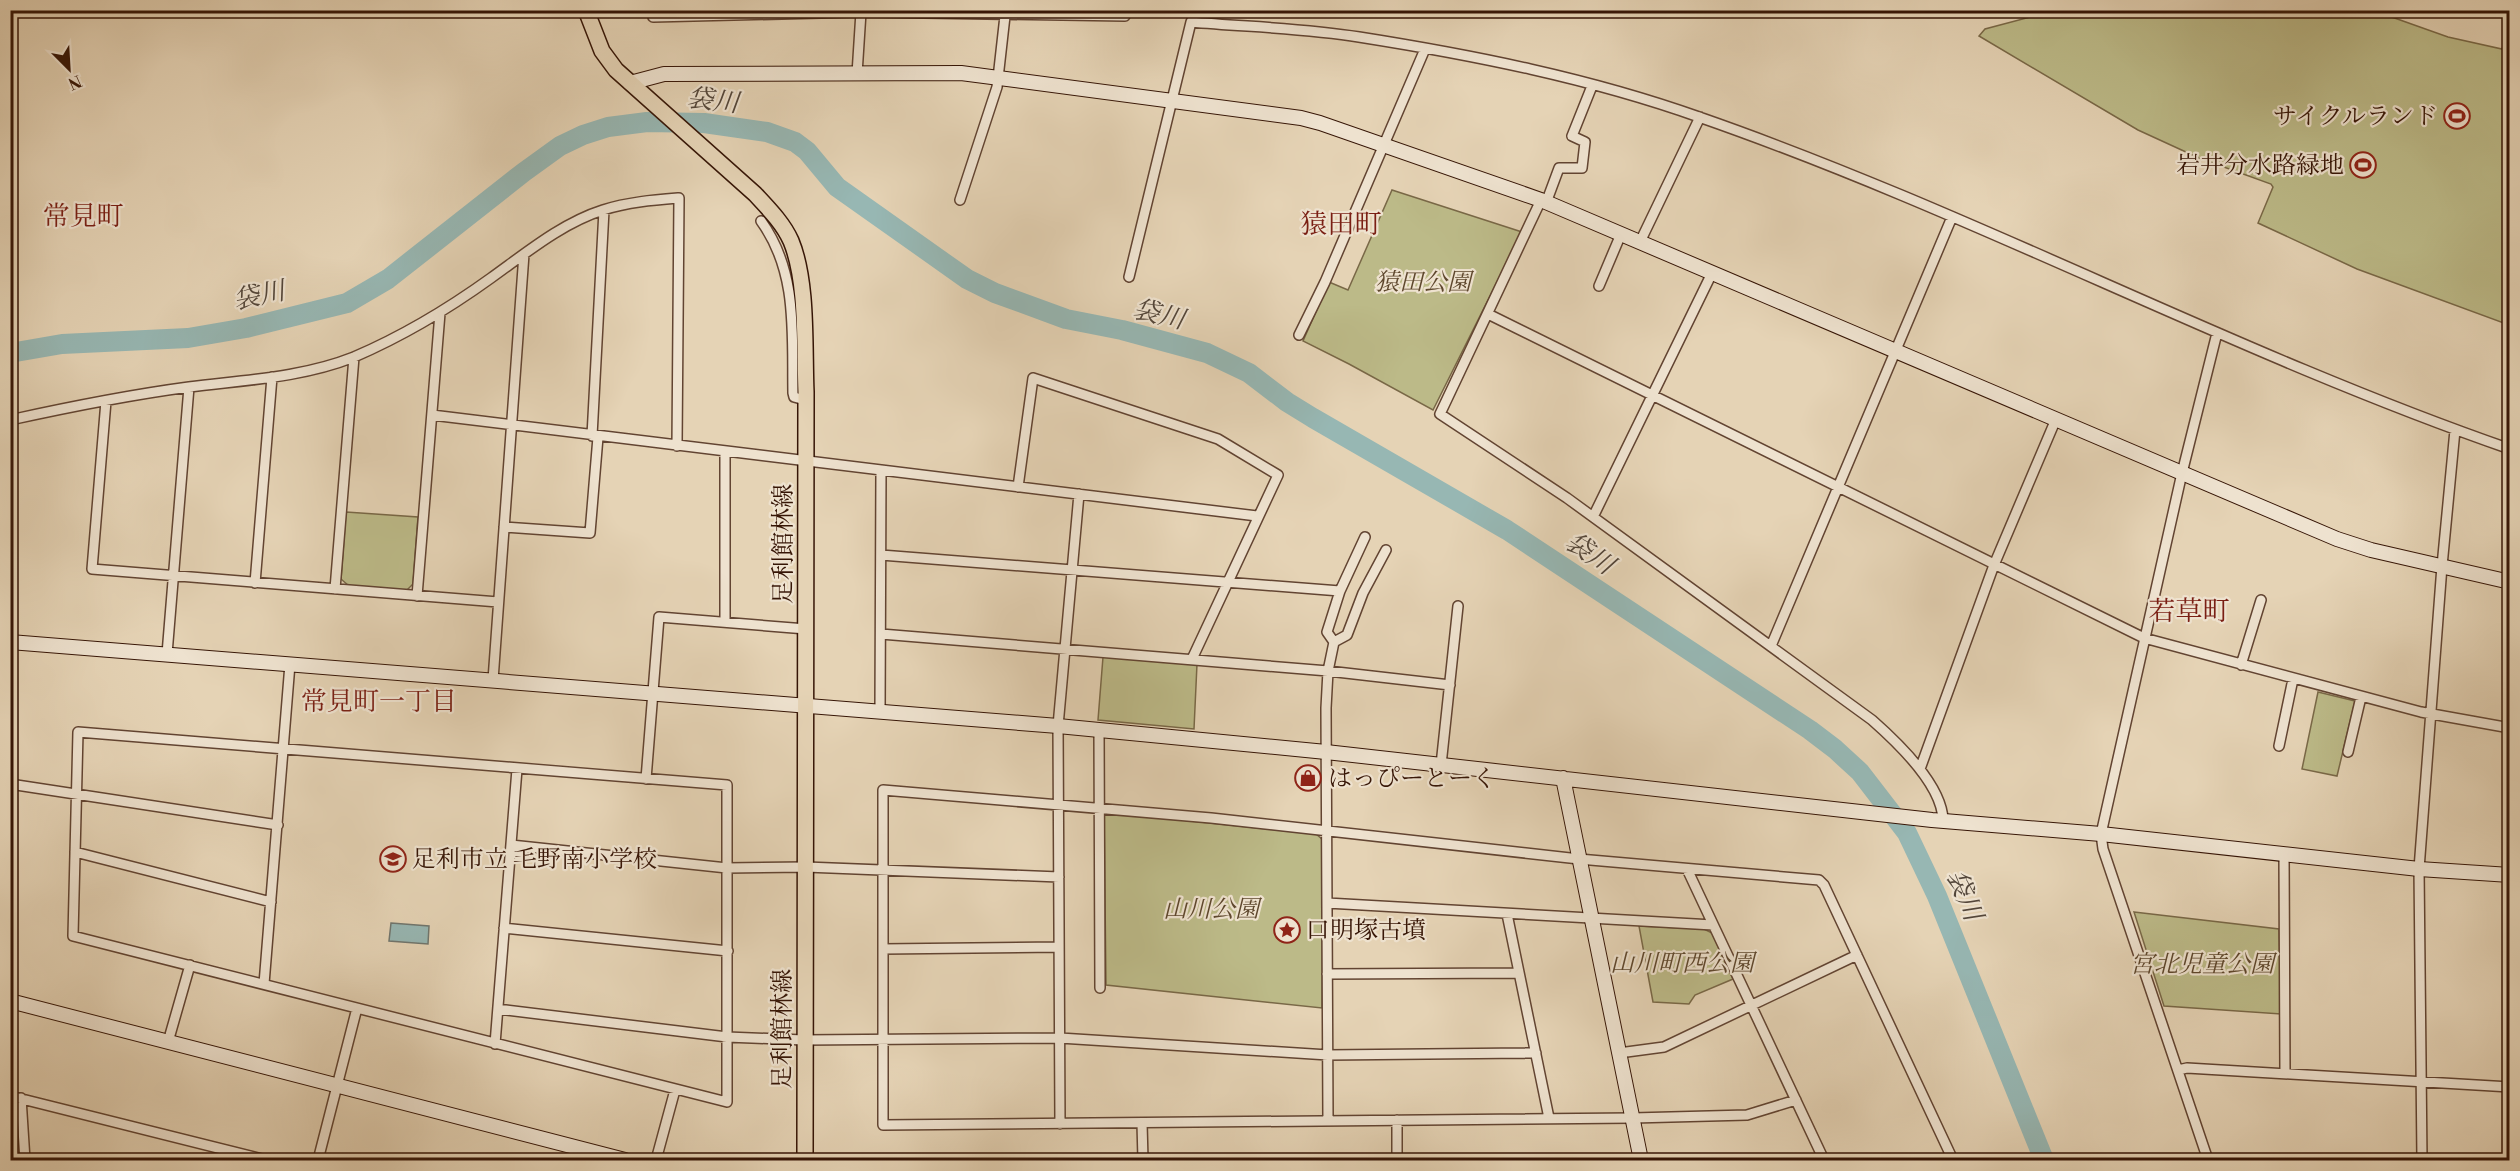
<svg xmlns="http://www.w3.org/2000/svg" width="2520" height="1171" font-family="'Libre Bodoni','Noto Serif JP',serif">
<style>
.green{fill:#bcba88;stroke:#796847;stroke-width:1.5}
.water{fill:#97b7b3;stroke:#70766e;stroke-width:1.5}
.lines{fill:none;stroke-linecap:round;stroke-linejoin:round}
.river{stroke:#97b7b3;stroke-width:20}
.street-casing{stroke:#624432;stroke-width:12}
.secondary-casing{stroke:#361506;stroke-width:16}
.primary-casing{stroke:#361506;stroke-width:18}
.street{stroke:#eee2cf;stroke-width:9}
.secondary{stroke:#eee2cf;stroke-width:14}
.primary{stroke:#e5d3b5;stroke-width:15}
.labels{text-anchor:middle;stroke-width:4.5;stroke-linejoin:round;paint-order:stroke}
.poi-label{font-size:24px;fill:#361506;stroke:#eee2cf;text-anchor:start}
.park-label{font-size:24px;font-style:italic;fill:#5e472d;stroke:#eee2cf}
.street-label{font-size:24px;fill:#361506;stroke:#eee2cf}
.water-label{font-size:26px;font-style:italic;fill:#53463a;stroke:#eee2cf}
.neighbourhood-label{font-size:26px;fill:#7a1f14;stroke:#eee2cf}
.quarter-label{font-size:27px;fill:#7a1f14;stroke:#eee2cf}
</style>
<rect width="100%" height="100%" fill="#e5d3b5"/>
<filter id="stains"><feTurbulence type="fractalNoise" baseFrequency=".00333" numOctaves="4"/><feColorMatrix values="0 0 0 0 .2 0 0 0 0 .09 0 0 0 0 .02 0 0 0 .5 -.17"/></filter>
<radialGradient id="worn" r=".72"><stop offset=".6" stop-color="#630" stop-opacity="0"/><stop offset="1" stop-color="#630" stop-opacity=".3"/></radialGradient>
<!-- green -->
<path class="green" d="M2372,10l76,27 54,12 4,-12 3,1v287l-152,-56 -99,-46 15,-36 -2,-3 -72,-26 -61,-28 -159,-94 6,-7 68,-18z
M1392,190l130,42 -89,178 -84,-46 -46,-23 26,-59 19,8z
M346,512l72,5 -5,67 -7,7 -57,-5 -8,-7z
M1103,657l94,7 -3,65 -96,-9z
M2318,692l37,9 -18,75 -35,-7z
M1104,812l212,22 7,6 -1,168 -216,-23z
M2134,912l145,17 2,85 -117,-8z
M1639,926l65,3 8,4 21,46 -38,16 -6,9 -36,-2z"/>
<!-- water -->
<path class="water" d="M391,923l38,3 -1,18 -39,-3z"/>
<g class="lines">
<!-- river -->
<path class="river" d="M10,353l52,-9 126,-6 58,-10 101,-25 41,-24 136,-107 36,-26 23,-11 25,-8 39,-5 57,1 63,9 28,10 12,9 30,36 130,92 28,14 71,26 56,11 85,23 42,20 38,29 26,16 194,112 303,200 25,19 25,23 47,61 30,63 107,264"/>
<!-- street casing -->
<g class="street-casing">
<path id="street" d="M653,17l208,-5 264,4
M857,74l4,-62
M960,200l37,-113 8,-71
M1541,200l-101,214 127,84 305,222c25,22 70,65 71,100
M1546,203l13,-35h23l3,-26 -13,-6 20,-50
M761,221c37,51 31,112 32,172l1,4 11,3
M1640,242l60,-125
M1129,277l62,-255c56,5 113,6 168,15 114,18 230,41 340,80 276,96 534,236 811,332
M1599,286l22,-52
M1488,314l656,324 277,74 89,16
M1299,335l26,-53 100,-233
M106,401l-14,168 406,33
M432,415l825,101
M10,420c59,-13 119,-25 179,-33 55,-7 112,-9 165,-30 49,-21 94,-48 137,-79 35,-25 71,-55 112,-68 25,-8 51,-10 76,-12l-2,248
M592,436l12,-226
M1018,487l15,-109 185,61 60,36 -86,184
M1593,517l119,-244
M504,527l86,6 8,-96
M881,555l459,36
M255,583l17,-206
M335,589l19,-232
M417,596l23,-283
M725,622v-171
M881,634l447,37 122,14
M1334,642l13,-7 16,-42 23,-43
M1771,646l181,-429
M167,654l22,-267
M2241,665l20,-65
M493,680l31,-426
M880,712l1,-242
M1099,730l1,258
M78,732l649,53v317l-654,-166z
M2279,746l14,-67
M2348,752l13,-55
M1441,765l17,-159
M1920,769l74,-204 62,-146
M646,779l13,-162 147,12
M10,784l268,41
M511,845l216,23 79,-1 253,10
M75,852l196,50
M2284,854l1,219
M1687,869l137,291
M1327,903l386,22
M1507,914l42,204
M504,928l224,23
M883,949l176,-2
M1327,974l192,-1
M264,984l26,-320
M498,1009l229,28 77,3 256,-2 268,17 208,-2
M168,1042l22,-77
M495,1044l22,-275
M1619,1053l45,-6 193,-92
M2178,1070l9,-2 323,19
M10,1096l256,64
M21,1098l4,62
M1796,1100l-49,15 -114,3 -750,7v-335l328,28 368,41 240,21 5,5 129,275
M1328,1120l-2,-412 2,-37 6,-29 -7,-10 13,-41 25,-54
M1397,1120v40
M1142,1123l1,37
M1060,1124l-2,-398 21,-232
M318,1160l39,-152
M656,1160l19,-70
M2208,1160l-105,-311 -2,-15 81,-361 35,-140
M2422,1160l-3,-291 23,-303 13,-136"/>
</g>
<!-- secondary casing -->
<g class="secondary-casing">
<path id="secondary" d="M630,83l34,-9 297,-1 340,45 19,5 221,77 796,339 34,11 139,32
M10,642l1048,84 268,26 606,68 169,14 318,35 91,6
M1563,778l78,382
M10,1001l615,159"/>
</g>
<!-- primary casing -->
<g class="primary-casing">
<path id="primary" d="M586,10l16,41 14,19 139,124c13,14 28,29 36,47 17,41 13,106 15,151l-1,768"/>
</g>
<!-- street -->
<use href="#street" class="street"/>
<!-- secondary -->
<use href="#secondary" class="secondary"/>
<!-- primary -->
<use href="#primary" class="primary"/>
</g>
<!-- icons -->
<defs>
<g id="stadium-ring" transform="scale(1.35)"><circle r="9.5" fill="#eee2cf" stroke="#8f2418" stroke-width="1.5"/><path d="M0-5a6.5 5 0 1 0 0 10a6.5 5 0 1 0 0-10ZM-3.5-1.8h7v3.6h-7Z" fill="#8f2418"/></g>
<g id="shop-ring" transform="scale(1.35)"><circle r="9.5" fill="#eee2cf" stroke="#8f2418" stroke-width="1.5"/><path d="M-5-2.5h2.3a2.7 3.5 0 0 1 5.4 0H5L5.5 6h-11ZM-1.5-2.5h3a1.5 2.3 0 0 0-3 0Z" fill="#8f2418"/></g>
<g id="school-ring" transform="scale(1.35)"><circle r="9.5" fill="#eee2cf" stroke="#8f2418" stroke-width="1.5"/><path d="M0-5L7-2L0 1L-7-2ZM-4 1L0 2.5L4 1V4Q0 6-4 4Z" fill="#8f2418"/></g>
<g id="sight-ring" transform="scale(1.35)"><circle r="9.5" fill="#eee2cf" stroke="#8f2418" stroke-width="1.5"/><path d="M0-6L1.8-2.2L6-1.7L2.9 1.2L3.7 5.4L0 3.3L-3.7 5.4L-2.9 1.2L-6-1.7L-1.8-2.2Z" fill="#8f2418"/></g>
</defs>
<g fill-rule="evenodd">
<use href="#stadium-ring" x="2457" y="116"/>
<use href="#stadium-ring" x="2363" y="165"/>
<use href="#shop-ring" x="1308" y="778"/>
<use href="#school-ring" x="393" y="859"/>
<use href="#sight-ring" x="1287" y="930"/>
</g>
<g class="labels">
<!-- poi labels -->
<g class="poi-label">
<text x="2438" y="124" text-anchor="end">サイクルランド</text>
<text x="2344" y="173" text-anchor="end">岩井分水路緑地</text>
<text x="1328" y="786">はっぴーとーく</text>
<text x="412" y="867">足利市立 毛野南小学校</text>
<text x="1306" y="938">口明塚古墳</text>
</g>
<!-- park labels -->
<g class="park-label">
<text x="1423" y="290">猿田公園</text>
<text x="1211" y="917">山川公園</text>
<text x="1682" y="971">山川町西公園</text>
<text x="2202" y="972">宮北児童公園</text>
</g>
<!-- street labels -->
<g class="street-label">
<text transform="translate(783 544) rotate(-90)" y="8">足利館林線</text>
<text transform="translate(782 1029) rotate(-90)" y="8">足利館林線</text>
</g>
<!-- water labels -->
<g class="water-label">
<text transform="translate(713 100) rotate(6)" y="9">袋川</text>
<text transform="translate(259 295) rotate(-12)" y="9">袋川</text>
<text transform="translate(1159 314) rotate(13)" y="9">袋川</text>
<text transform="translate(1590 553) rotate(34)" y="9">袋川</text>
<text transform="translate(1965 895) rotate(67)" y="9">袋川</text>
</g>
<!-- neighbourhood labels -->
<g class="neighbourhood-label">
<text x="379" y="710">常見町一丁目</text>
</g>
<!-- quarter labels -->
<g class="quarter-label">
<text x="83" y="225">常見町</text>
<text x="1341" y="233">猿田町</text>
<text x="2189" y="620">若草町</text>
</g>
</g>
<!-- margin -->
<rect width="2520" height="1171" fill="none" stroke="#e5d3b5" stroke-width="36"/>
<rect x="12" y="12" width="2496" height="1147" fill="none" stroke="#361506" stroke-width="3"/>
<rect x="18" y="18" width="2484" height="1135" fill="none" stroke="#361506" stroke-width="1.5"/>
<!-- north arrow -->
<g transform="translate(69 69) rotate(156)" stroke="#eee2cf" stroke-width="4.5" paint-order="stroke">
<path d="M0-4.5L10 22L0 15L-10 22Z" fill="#361506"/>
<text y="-9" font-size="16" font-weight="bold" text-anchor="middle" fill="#361506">N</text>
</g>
<rect width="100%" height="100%" filter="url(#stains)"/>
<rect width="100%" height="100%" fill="url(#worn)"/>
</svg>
